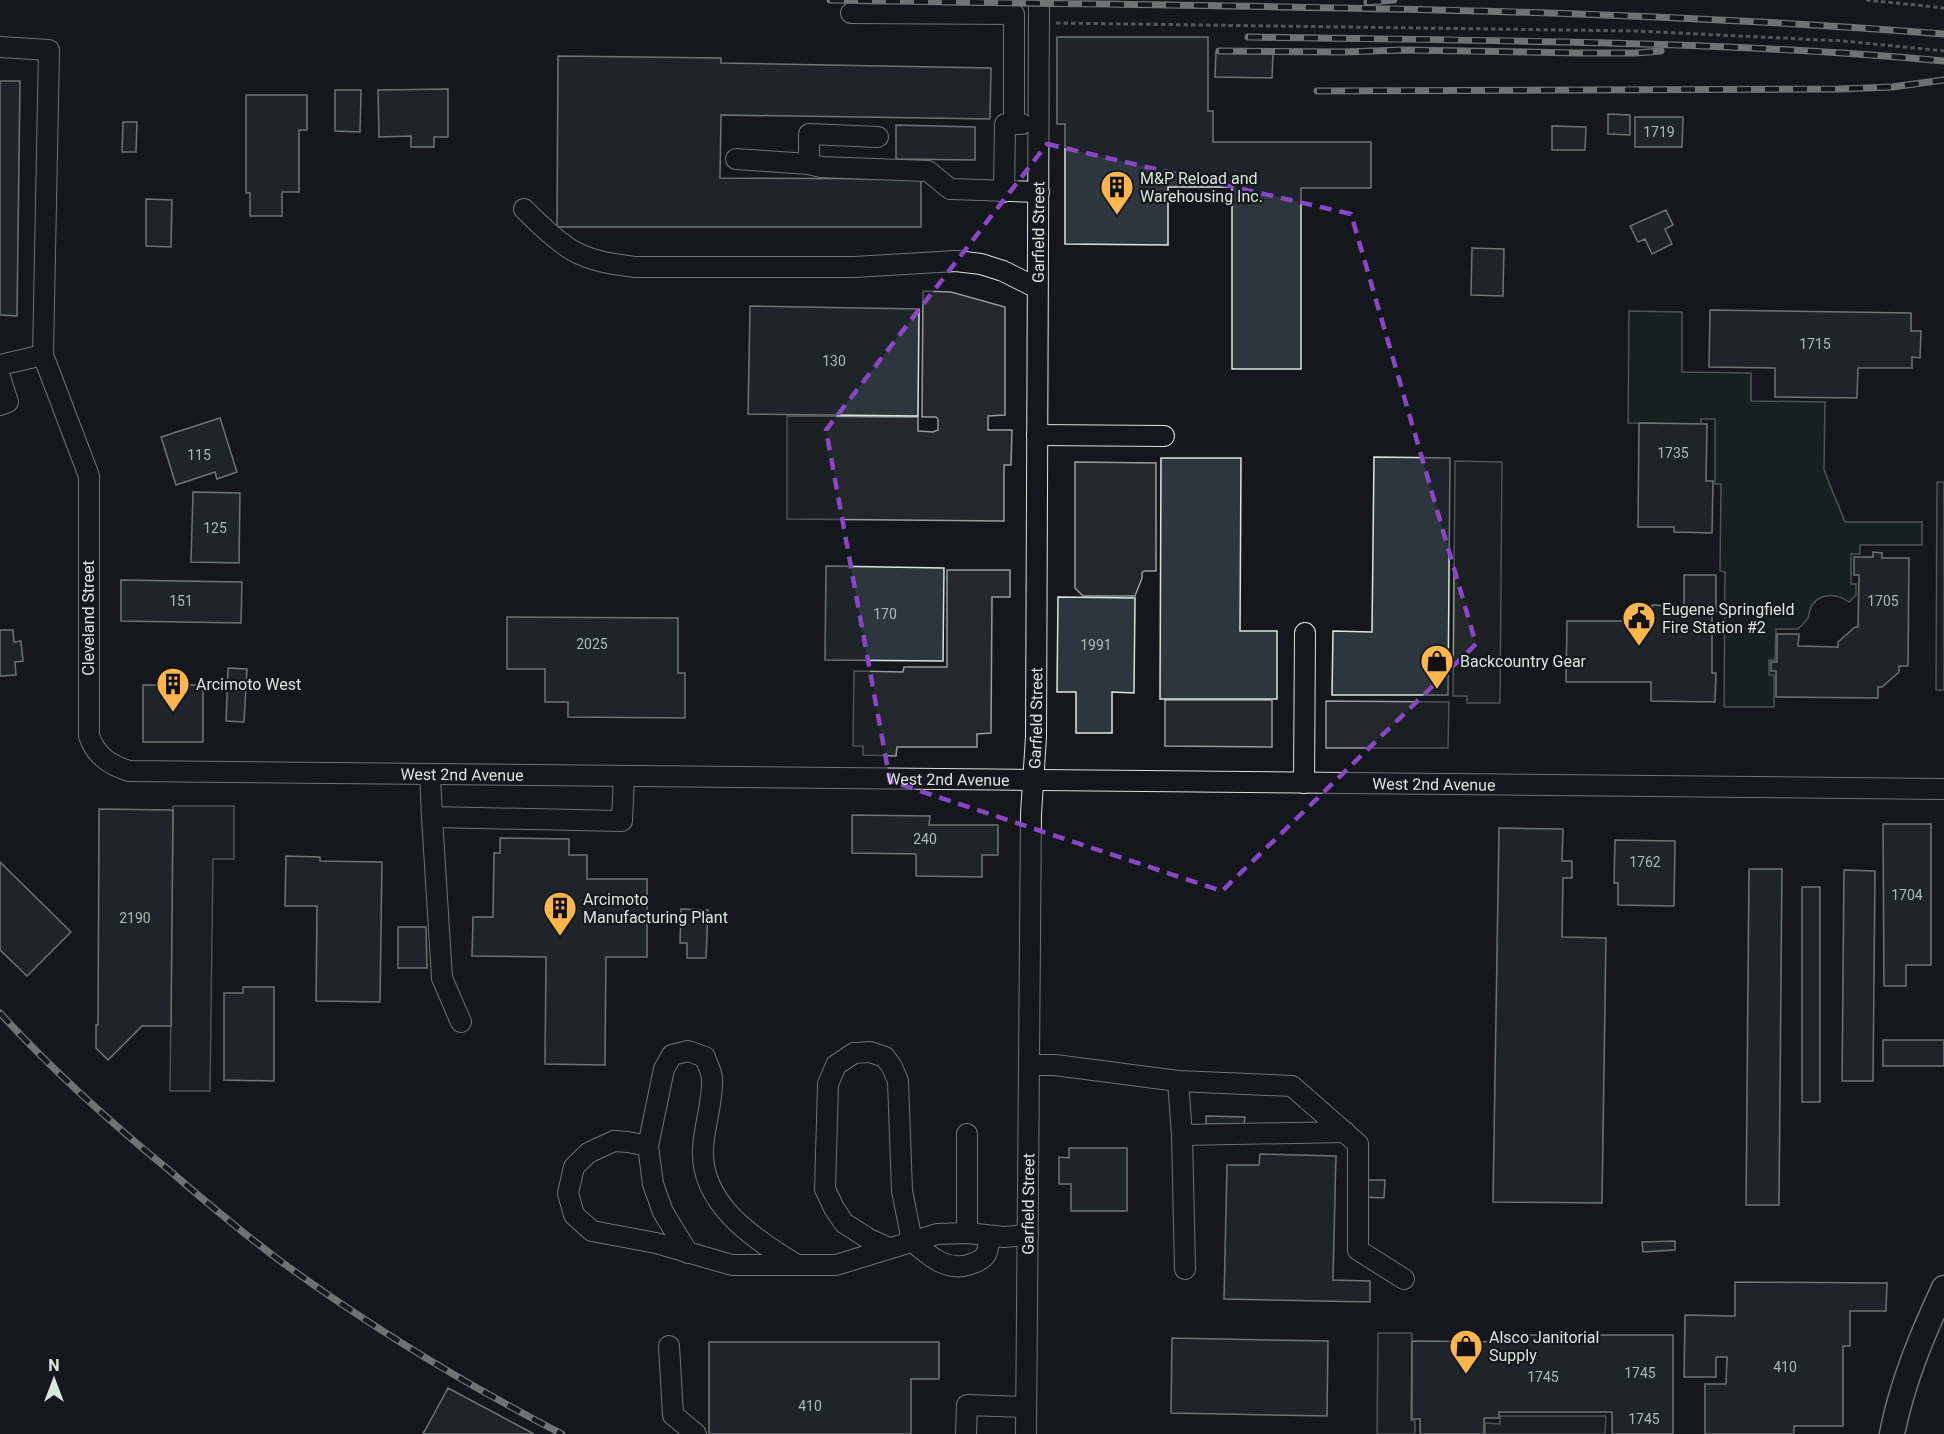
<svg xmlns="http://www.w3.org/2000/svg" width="1944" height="1434" font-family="Roboto,sans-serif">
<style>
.green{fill:#1a2d24;stroke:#939e99;stroke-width:1.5}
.parking{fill:#24282b;stroke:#939e99;stroke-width:1.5}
.building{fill:#2c363c;stroke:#d8e6dc;stroke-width:1.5}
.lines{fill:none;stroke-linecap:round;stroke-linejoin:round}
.minor-casing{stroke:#d8e6dc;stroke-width:22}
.major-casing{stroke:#d8e6dc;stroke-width:27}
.path{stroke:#9da8a2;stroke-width:3;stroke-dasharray:4.5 3;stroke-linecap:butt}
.minor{stroke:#14181c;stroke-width:20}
.major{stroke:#14181c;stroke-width:24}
.rail-casing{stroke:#d8e6dc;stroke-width:7}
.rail{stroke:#14181c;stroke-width:4.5;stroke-dasharray:14;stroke-linecap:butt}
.marked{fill:none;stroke:#8948c3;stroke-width:4.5;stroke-dasharray:12 8;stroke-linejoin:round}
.labels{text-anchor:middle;stroke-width:4.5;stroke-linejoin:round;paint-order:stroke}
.number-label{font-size:14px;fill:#adbab4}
.poi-label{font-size:16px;fill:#d8e6dc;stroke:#14181c;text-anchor:start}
.street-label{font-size:16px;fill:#d8e6dc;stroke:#14181c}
</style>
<rect width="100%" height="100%" fill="#14181c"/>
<!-- green -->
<path class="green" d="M1629,311l53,1v60l69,1v28l74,1 -1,68 21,52h77v23h-62v9h-9v30h5v11l-7,7c-11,-8 -27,-10 -36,2 -4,4 -3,8 -5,14 -2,4 -7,8 -10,11h-22l-1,31h-6v15h5v32h-50l1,-135 -5,-1 1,-87h-6v-65h-14v5l-73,-1z"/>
<!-- parking -->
<path class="parking" d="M923,291l28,1 54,15v108l-17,1v14h24l-1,35h-7v56l-217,-2v-103l131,1v14l15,1 5,-2v-11l-2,-2h-14z
M1455,461l47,1 -2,241h-33v-7h-14z
M1075,462l81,1v108h-12l-2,2v5l-7,18h-52l-8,-8z
M1937,482h7v208h-8z
M947,570h63v27h-18l-1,136 -14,1v13h-80l-1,9 -33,-1v-9h-10l1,-75 49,1 1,-5h43z
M1165,700h107v47l-107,-1z
M1326,701l123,1 -1,46h-122z
M173,806h61v53h-21l-3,232h-40z
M1378,1333h34l-1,87 4,1v13h-38z
M1500,1416h106l-1,18h-120v-11l15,1z"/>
<!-- building -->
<path class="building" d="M1057,37h151v74h5v31h158v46h-70v181h-69v-182h-64v58l-103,-1v-120h-8z
M1216,52l57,1 -1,25 -57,-1z
M558,56l163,2v5l270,5 -1,51 -269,-4 -1,63 201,1v48h-364z
M0,81h20l-3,235 -17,-1z
M448,89v48h-14v10h-23v-11l-32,1 -1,-47z
M335,90h26l-1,42 -25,-1z
M246,95h61v35h-8v62h-17v24h-32v-23h-4z
M1608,114l22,1v20l-22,-1z
M1635,117h48l-1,30h-47z
M123,122h14l-1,30h-14z
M896,125l79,2v33l-79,-1z
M1552,126l34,1 -1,23h-33z
M146,199l26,1 -1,47 -25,-1z
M1666,210l7,15 -8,4 7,15 -20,10 -7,-15 -7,3 -8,-16z
M1472,248l32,1 -1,47 -32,-1z
M750,306l169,3 -1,107 -170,-2z
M1710,310l201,3v18h10l-1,27 -8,-1v11h-54l-1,30 -82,-1v-29l-66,-1z
M220,418l17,54 -20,7 -2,-7 -39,13 -15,-48z
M1639,423l68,1 -1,57h7l-1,52 -38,-1v-5h-36z
M1374,457l76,1 -2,237h-116l1,-64 39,1z
M1161,458h80l-1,173h37v68h-117z
M193,492l47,1 -1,70 -48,-1z
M1873,552l9,1v5h27l-1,108h-9v6l-17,15h-4v11l-102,-1v-26h-5v-9h6v-28h22l-1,12 40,1v-5l17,-15h3l1,-52h-5v-18h19z
M826,566l118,2 -1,93 -118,-1z
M1684,575h32v37h-4v61h4l-1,29 -64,-1v-19h-85l1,-61h85v-16l32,1z
M121,580l121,2 -1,41 -120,-2z
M1058,597l77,1 -1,95 -22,-1v41h-36v-41h-19z
M507,617l171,1v55h7v45l-117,-1v-15h-23v-33h-38z
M0,630h13l1,12 7,-1 2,20 -8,1 1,13 -16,1z
M228,668l19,1 -3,53 -18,-1z
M143,685h60v57h-60z
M99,809l74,1 -2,216h-29l-34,34 -12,-12v-23h2z
M852,815l78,1 -1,9h69v30h-16v22l-66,-1v-22l-64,-1z
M1883,824h48v141h-25v21h-22z
M1499,828l64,1 -1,32h10v17h-9l-1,59 44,1 -4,265 -109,-1z
M500,838l69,1v16h18v24h60v78h-41l-1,108 -60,-1 1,-107 -74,-1 1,-39h20l1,-64h6z
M1615,840l60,1 -1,65 -56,-1v-22h-4z
M286,856l34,1v4l62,1 -2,140 -64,-1 1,-95h-32z
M0,862l71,70 -44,44 -27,-26z
M1749,869h33l-3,336h-33z
M1844,870l31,1 -2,210h-31z
M1802,887h18v215h-18z
M681,909l27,1 -2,48h-19v-15h-7z
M398,927h28l1,41h-29z
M243,987h31v94l-50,-1v-87h19z
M1883,1040h61v26h-61z
M1206,1116l39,1 -1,8 -38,-1z
M1069,1148h58v63h-56v-27h-12v-27l10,1z
M1260,1154l76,2 -3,124 37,1v21l-146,-3 3,-134h32z
M1363,1180h22l-1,18 -21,-1z
M1675,1241v9l-32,2 -1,-10z
M1735,1282l152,1 -1,28h-36v35h-7v80h-49v8h-89v-50h21l1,-27h-11v20h-32l1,-62 50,1z
M1519,1335h154v99h-61v-22h-113v6h-15v16h-64v-15h-8v-78l107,1z
M1172,1338l156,3 -1,75 -156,-3z
M709,1342h230v37h-28v55h-202z
M448,1388l86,46h-111z"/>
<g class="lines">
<!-- minor casing -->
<g class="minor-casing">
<g id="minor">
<path d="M851,13l163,1v110"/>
<path d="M0,47l49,3 -6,305"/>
<path d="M736,159l73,5 12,3 107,4 22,18 89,3"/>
<path d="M809,164v-30l69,3"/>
<path d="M1004,192l1,-68h17"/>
<path d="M524,209c12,12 25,25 39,35 20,16 47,20 72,23h219l102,-6 25,3 22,7 34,17"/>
<path id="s1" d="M0,365l43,-10 46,121v260c7,20 21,29 40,35l1815,18"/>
<path d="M0,377l8,25 -8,3"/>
<path d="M1037,435l127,1"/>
<path d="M430,774l2,43 190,4 2,-45"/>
<path d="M1304,783l1,-150"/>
<path d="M432,817l10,161 19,44"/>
<path d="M1029,1065h26l123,16 114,5 66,58v106l46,29"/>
<path d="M1178,1081l4,54 163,-3"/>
<path d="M1182,1135l3,134"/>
<path d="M648,1146l16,-77 8,-14 16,-4 17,6c2,7 7,15 7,22 1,20 -6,41 -8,60 -10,61 48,99 93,126"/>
<path d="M967,1233v-99"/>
<path d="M889,1248l-20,-9 -25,-16 -10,-15 -9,-19 3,-105 8,-19 18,-12 16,-1 15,5 7,10 6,14 4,110 10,50c16,14 35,32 59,23 17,-6 17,-11 18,-28"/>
<path d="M688,1253l-25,-41 -10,-28 -5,-38 -20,-4 -14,-1 -26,12 -14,14 -6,26 6,22 18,16 64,12 76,22h104l101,-31 30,-1 37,4 24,-2"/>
<path d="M669,1346l4,69 23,19"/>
<path d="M966,1434l1,-29 59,2"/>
<path id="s2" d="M1026,1434l5,-620 5,-77 3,-737"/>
</g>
</g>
<!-- major casing -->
<g class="major-casing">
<path id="major" d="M1892,1434c10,-51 30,-99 52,-146"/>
</g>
<!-- path -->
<path class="path" d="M1866,0l78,8
M1056,23l580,8 208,10 100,10"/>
<!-- minor -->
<use href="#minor" class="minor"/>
<!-- major -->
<use href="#major" class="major"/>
<!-- rail casing -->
<g class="rail-casing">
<path id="rail" d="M830,0c371,7 743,5 1114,34
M1367,2l27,-2
M1248,37c233,4 465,3 696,24
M1219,51l125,1 59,-2 175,3h58l25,-2
M1317,91l522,-2 53,-2 52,-7
M0,1013c52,57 110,109 170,158 37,32 74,63 113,92 88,64 182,121 279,171"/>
</g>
<!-- rail -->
<use href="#rail" class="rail"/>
</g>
<!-- marked area -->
<path d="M0 0H1944V1434H0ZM1047,144l304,70 125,430 -254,247 -332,-110 -64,-351z" fill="#14181c" fill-opacity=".55" fill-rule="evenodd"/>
<path class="marked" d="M1047,144l304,70 125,430 -254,247 -332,-110 -64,-351z"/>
<!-- icons -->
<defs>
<g id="building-pin" transform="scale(1.725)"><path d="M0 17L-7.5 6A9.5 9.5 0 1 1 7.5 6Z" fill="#ffb74d" stroke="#14181c"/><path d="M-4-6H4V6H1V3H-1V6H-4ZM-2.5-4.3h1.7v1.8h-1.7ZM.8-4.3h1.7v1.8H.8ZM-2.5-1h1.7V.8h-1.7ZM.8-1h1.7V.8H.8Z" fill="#111"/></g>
<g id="civic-pin" transform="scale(1.725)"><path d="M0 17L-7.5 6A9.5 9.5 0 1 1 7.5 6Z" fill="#ffb74d" stroke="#14181c"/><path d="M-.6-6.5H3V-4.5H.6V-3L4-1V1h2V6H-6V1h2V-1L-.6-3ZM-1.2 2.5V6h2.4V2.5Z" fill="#111"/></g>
<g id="shop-pin" transform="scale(1.725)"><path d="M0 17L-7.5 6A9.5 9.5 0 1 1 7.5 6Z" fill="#ffb74d" stroke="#14181c"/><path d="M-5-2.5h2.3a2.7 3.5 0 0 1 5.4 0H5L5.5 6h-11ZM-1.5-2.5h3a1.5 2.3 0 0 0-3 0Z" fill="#111"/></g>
</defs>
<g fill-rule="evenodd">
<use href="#building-pin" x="1117" y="187"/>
<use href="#civic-pin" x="1639" y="618"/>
<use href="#shop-pin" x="1437" y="661"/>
<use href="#building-pin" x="173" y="684"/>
<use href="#building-pin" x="560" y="908"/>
<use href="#shop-pin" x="1466" y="1346"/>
</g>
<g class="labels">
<!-- number labels -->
<g class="number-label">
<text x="1659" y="137">1719</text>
<text x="1815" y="349">1715</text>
<text x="834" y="366">130</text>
<text x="1673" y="458">1735</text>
<text x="199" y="460">115</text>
<text x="215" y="533">125</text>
<text x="181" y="606">151</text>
<text x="1883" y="606">1705</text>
<text x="885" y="619">170</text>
<text x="592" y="649">2025</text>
<text x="1096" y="650">1991</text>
<text x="925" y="844">240</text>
<text x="1645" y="867">1762</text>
<text x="1907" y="900">1704</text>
<text x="135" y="923">2190</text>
<text x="1785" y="1372">410</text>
<text x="1640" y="1378">1745</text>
<text x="1543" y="1382">1745</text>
<text x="810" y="1411">410</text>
<text x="1644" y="1424">1745</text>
</g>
<!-- poi labels -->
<g class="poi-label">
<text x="1140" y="184">M&amp;P Reload and<tspan x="1140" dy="18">Warehousing Inc.</tspan></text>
<text x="1662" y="615">Eugene Springfield<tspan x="1662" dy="18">Fire Station #2</tspan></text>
<text x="1460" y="667">Backcountry Gear</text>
<text x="196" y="690">Arcimoto West</text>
<text x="583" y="905">Arcimoto<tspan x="583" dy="18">Manufacturing Plant</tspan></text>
<text x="1489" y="1343">Alsco Janitorial<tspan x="1489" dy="18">Supply</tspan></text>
</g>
<!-- street labels -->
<g class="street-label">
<text dy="6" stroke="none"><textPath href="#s2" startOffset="1202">Garfield Street</textPath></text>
<text transform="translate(88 618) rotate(-90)" y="6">Cleveland Street</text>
<text dy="6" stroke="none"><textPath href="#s2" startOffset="716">Garfield Street</textPath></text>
<text dy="6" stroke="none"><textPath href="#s1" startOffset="822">West 2nd Avenue</textPath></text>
<text dy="6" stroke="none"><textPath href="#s1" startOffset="1308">West 2nd Avenue</textPath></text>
<text dy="6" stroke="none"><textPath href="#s1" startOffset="1794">West 2nd Avenue</textPath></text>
<text dy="6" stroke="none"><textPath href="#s2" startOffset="230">Garfield Street</textPath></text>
</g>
</g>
<!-- north arrow -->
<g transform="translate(54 1380)" stroke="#14181c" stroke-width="4.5" paint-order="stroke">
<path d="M0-4.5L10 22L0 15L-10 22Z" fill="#d8e6dc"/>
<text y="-9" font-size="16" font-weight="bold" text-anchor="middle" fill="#d8e6dc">N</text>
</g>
</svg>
